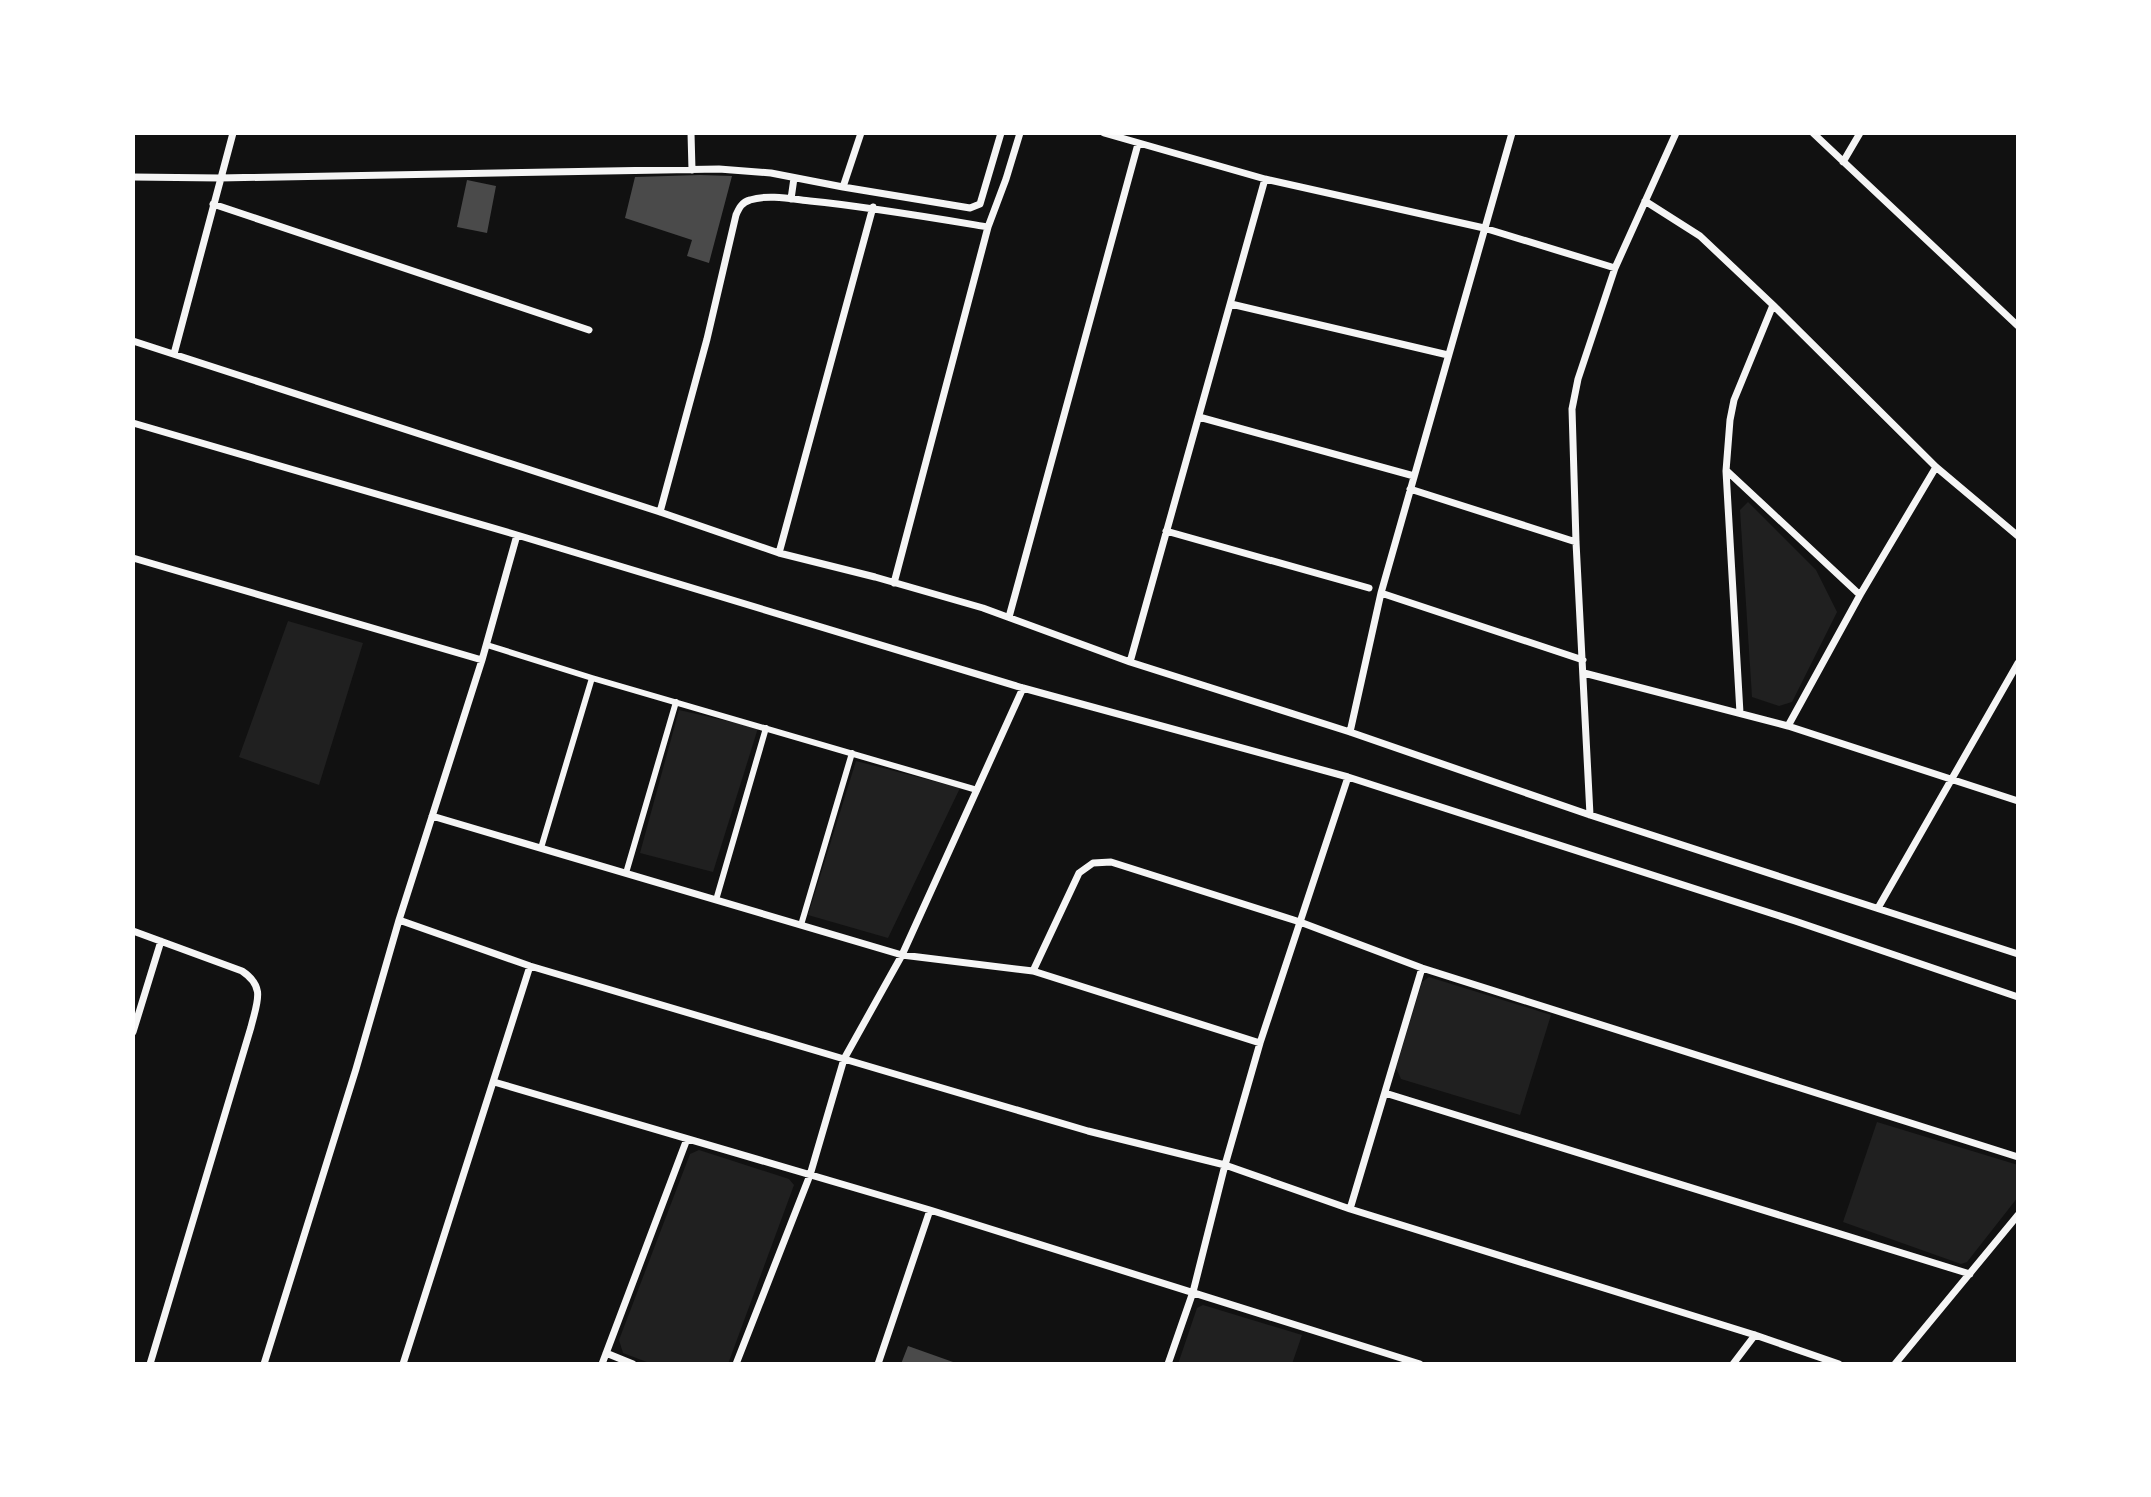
<svg xmlns="http://www.w3.org/2000/svg" width="2151" height="1497" font-family="Mulish,sans-serif">
<style>
.green{fill:#202020}
.building{fill:#4a4a4a}
.lines{fill:none;stroke-linecap:round;stroke-linejoin:round}
.pedestrian{stroke:#f5f5f5;stroke-width:6}
.minor{stroke:#f5f5f5;stroke-width:7}
</style>
<rect width="100%" height="100%" fill="#111"/>
<!-- green -->
<path class="green" d="M1748,502l68,68 21,42 -45,90 -13,4 -27,-9 -12,-187z
M288,621l75,22 -44,142 -80,-28z
M679,710l79,18 -45,144 -73,-19z
M856,761l104,27 -72,150 -80,-23z
M1429,977l122,38 -31,100 -119,-36 -5,-11 26,-86z
M1877,1122l141,43v32l-51,65 -6,2 -118,-42z
M699,1150l90,29 5,6 -66,179h-76l-29,-11 -4,-13 71,-186z
M1203,1305l99,30 -10,29h-114l19,-56z"/>
<!-- building -->
<path class="building" d="M700,175l32,1 -23,87 -22,-7 5,-16 -67,-22 10,-41z
M467,180l29,6 -9,47 -30,-6z
M908,1346l45,16 -1,2h-51z"/>
<g class="lines">
<!-- pedestrian -->
<path class="pedestrian" d="M487,645l105,33 385,112
M541,848l51,-170
M626,873l50,-171
M716,900l50,-172
M801,925l51,-172"/>
<!-- minor -->
<path class="minor" d="M691,133l1,37
M861,133l-18,54 127,21 10,-4 21,-71
M1104,133l161,46 219,49 131,40
M1813,133l205,193
M1843,162l17,-29
M133,177l87,1 499,-9 52,4 72,14
M791,199l3,-21
M1645,201l55,35 73,69 163,162 82,69
M213,204l376,126
M1231,304l217,51
M133,341l527,171 119,41 96,24 108,31 147,54 220,70 240,83 428,139
M174,354l59,-221
M1199,417l215,59
M133,423l384,112 506,153 325,89 447,144 223,76
M1727,471l133,124
M1410,489l166,53
M660,512l47,-173 29,-124c3,-7 6,-13 14,-15 18,-6 42,-1 60,1 60,6 118,16 178,26
M1166,531l203,57
M779,553l94,-346
M133,558l349,102
M894,583l94,-356 18,-48 14,-46
M1381,593l202,67
M1009,617l129,-473
M1130,662l135,-483
M1584,673l204,53 230,75
M1740,713l-14,-242 4,-51 4,-20 39,-95
M1788,726l72,-131 76,-128
M1350,732l31,-139 131,-460
M1590,815l-14,-273 -4,-133 6,-30 37,-111 61,-135
M432,816l470,139 131,16 227,72
M1878,908l140,-245
M399,920l131,46 314,93 244,72 137,34 125,44 405,126 84,29
M133,931l109,40c24,16 15,31 9,56l-101,337
M1033,971l46,-98 14,-10 18,-1 189,60 122,46 596,189
M133,1032l28,-91
M494,1082l436,128 490,154
M1385,1093l585,181
M1350,1209l72,-241
M606,1353l27,11
M264,1364l92,-295 43,-149 83,-260 35,-125
M403,1364l127,-398
M602,1364l85,-225
M736,1364l74,-189 34,-116 58,-104 121,-267
M878,1364l52,-154
M1168,1364l25,-72 32,-127 35,-122 88,-266
M1733,1364l22,-29
M1895,1364l123,-149"/>
</g>
<!-- border -->
<rect width="2151" height="1497" fill="none" stroke="#ffffff" stroke-width="270"/>
</svg>
